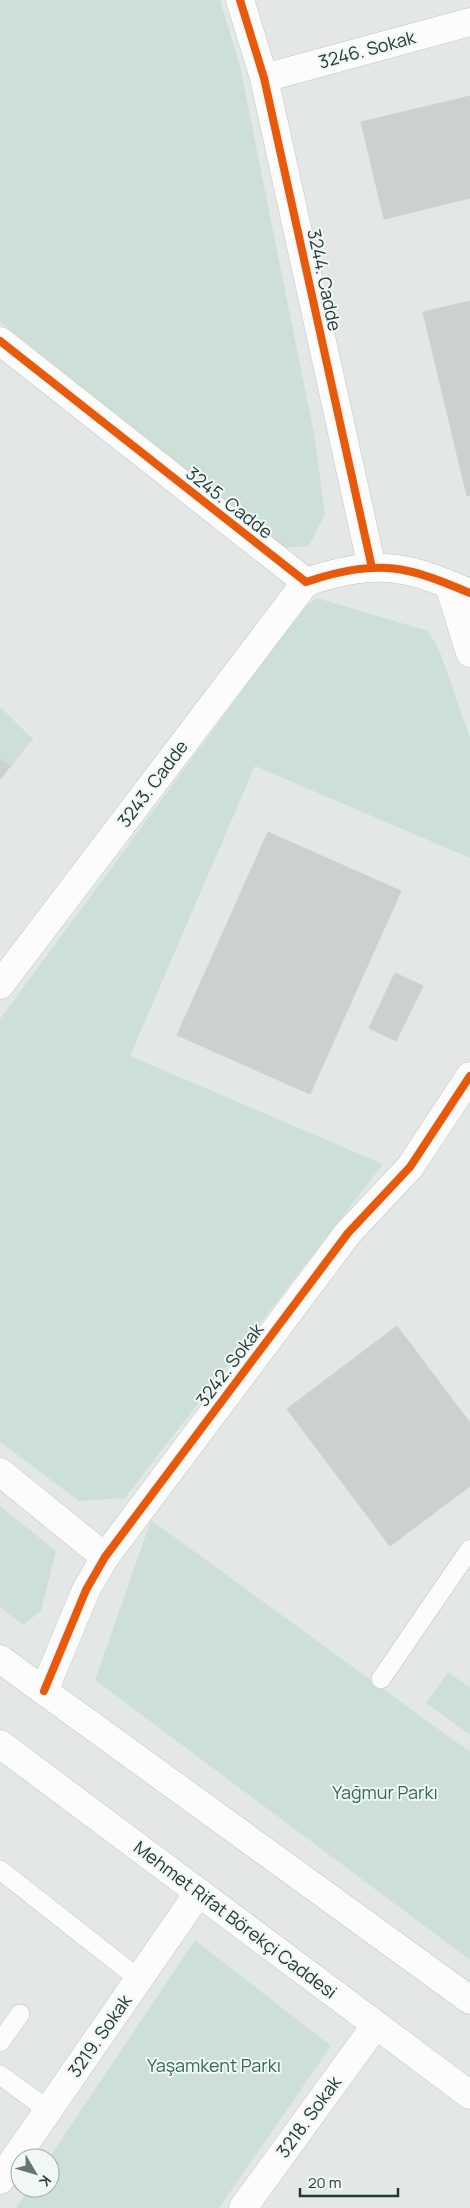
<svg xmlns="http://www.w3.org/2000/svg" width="470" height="2208" font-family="Manrope,sans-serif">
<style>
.green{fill:#cde0d7}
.building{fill:#ccd0cf;stroke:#ccd1d0}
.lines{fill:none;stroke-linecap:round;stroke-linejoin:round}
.service-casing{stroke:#c0c5c4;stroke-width:20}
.minor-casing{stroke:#c0c5c4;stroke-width:29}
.secondary-casing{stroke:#c0c6c4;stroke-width:29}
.service{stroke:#fbfcfb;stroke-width:19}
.minor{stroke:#fbfcfb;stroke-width:28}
.secondary{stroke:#fbfcfb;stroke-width:28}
.cycleway-casing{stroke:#f1f7f5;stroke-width:11}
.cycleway{stroke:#e8590c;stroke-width:8}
.labels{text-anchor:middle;stroke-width:4;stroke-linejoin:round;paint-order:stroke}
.street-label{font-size:18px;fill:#233938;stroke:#f1f7f5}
.park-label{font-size:18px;fill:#306c54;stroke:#f1f7f5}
</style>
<rect width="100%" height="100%" fill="#e3e8e7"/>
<!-- green -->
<path class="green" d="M0,0h220l20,66 74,368 11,80 -16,32 -25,2 -284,-226z
M317,598l111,33 12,21 30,86v120l-215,-92 -125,290 253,108 -258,334 -46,3 -79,-59v-423l303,-411z
M0,707l33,32 -33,41z
M0,1506l56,45 -15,60 -18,14 -23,-18z
M151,1520l319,232v208l-375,-280z
M448,1672l22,16v47l-44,-32z
M195,1940l136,106 -112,162h-203l13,-20h21l-1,-30z"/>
<!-- building -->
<path class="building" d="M470,96v102l-86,21 -23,-97z
M470,301v194l-3,1 -44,-184z
M0,759l10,7 -10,13z
M268,832l133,59 -91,203 -133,-59z
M395,973l28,13 -27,55 -27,-13z
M397,1326l73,97v63l-80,60 -103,-137z"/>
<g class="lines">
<!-- service casing -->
<g class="service-casing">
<path id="service" d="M381,1679l89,-130
M0,1870l139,109
M0,2042l20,-28
M0,2075l48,35"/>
</g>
<!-- minor casing -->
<g class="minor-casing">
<path id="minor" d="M240,0l24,78 108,490
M264,78l206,-56
M0,341l306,241c33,-11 67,-19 102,-11 21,4 42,14 62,22
M449,585l21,68
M0,985l306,-403
M0,1472l105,85
M44,1691l42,-101 19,-33 243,-324 62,-66 60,-91
M0,2180l199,-288
M243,2208l132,-182"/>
</g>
<!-- secondary casing -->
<g class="secondary-casing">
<path id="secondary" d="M0,1659l470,341
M0,1744l470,351"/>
</g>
<!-- service -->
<use href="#service" class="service"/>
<!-- minor -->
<use href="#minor" class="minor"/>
<!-- secondary -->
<use href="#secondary" class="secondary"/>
<!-- cycleway casing -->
<g class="cycleway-casing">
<path id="cycleway" d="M240,0l24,78 108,490
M0,341l306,241c33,-11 67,-19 102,-11 21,4 42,14 62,22
M44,1691l42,-101 19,-33 243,-324 62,-66 60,-91"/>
</g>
<!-- cycleway -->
<use href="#cycleway" class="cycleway"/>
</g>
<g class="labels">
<!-- street labels -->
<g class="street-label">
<text transform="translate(367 50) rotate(-15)" y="6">3246. Sokak</text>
<text transform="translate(324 280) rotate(78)" y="6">3244. Cadde</text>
<text transform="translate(229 503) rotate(38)" y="6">3245. Cadde</text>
<text transform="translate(153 784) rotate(-53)" y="6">3243. Cadde</text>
<text transform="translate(230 1365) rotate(-53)" y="6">3242. Sokak</text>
<text transform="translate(235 1920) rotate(37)" y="6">Mehmet Rifat Börekçi Caddesi</text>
<text transform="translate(100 2036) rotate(-55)" y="6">3219. Sokak</text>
<text transform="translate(309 2117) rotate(-54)" y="6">3218. Sokak</text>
</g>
<!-- park labels -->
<g class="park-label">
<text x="385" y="1799">Yağmur Parkı</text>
<text x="214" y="2072">Yaşamkent Parkı</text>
</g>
</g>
<!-- north arrow -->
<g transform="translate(35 2173) rotate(128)"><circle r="24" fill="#f1f7f5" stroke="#9faba9"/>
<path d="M0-4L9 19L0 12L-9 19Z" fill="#667675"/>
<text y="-8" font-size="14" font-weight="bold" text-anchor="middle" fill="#233938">K</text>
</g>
<!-- scale -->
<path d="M300 2188v8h98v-8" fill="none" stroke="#233938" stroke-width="2.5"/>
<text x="308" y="2188" font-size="15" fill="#233938" stroke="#f1f7f5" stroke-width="4" paint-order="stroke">20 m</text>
</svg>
